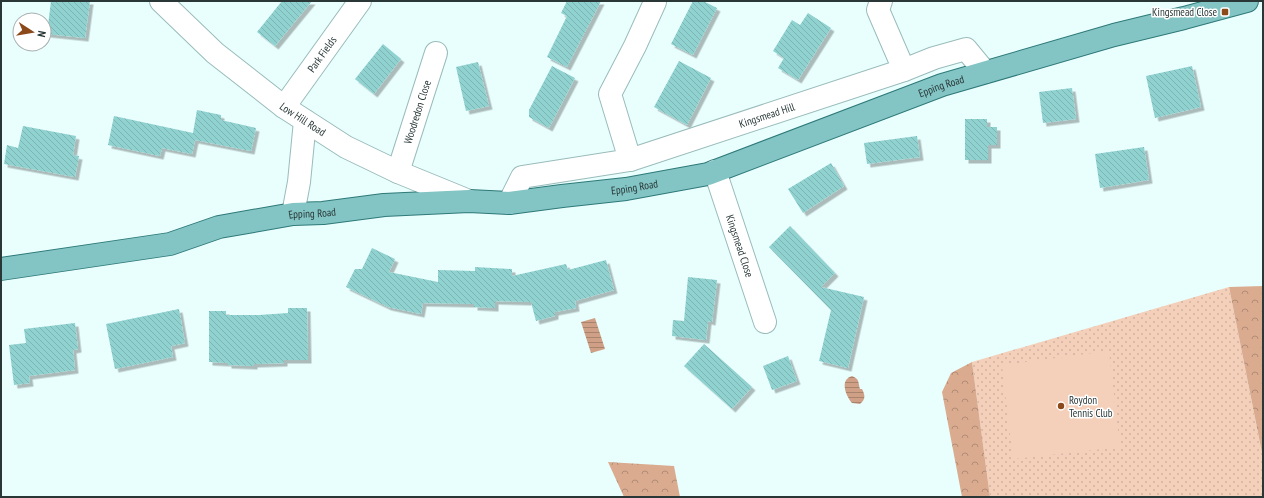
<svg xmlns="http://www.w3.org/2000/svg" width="1264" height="498" font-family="'PT Sans Narrow',sans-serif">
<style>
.grass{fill:url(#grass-dots)}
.forest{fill:url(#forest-crowns)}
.pitch{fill:#f4cfba}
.water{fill:url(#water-rules)}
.building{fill:url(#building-back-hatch);filter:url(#shadow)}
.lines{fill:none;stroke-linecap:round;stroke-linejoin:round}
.minor-casing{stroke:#9abcbb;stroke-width:24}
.major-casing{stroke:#2e7979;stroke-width:24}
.minor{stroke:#fff;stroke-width:22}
.major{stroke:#83c4c4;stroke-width:22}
.poi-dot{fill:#8c491a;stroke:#fff;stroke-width:1.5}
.labels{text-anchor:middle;stroke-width:3;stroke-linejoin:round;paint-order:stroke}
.poi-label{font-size:11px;fill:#293737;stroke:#fff;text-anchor:end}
.street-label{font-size:11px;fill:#293737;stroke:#fff}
</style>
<defs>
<pattern id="grass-dots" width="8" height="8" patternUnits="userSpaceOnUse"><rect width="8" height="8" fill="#f4cfba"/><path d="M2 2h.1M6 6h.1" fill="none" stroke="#d1b2a0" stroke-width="1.8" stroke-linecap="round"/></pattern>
<pattern id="forest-crowns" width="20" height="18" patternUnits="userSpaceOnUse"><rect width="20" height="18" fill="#daab8f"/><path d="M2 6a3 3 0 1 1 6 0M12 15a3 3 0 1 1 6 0" fill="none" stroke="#b18c76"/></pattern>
<pattern id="water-rules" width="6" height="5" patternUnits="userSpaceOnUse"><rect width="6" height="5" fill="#cfa085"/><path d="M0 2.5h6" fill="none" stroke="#a8836e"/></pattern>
<pattern id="building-back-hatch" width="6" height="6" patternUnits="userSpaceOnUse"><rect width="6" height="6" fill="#8fd2d0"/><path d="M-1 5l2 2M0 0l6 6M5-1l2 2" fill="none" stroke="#7bb5b3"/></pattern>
<filter id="shadow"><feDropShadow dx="3.5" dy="3.5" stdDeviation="0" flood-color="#0004"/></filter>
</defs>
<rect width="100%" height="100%" fill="#e9fffe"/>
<!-- grass -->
<path class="grass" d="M1229,287l34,171v39h-273l-18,-135z"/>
<!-- forest -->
<path class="forest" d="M1263,286v172l-34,-171z
M972,362l18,135h-28l-20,-105 9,-19z
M608,462l66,4 6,31h-56z"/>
<!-- pitch -->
<path class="pitch" d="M1109,351l11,96 -107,12 -11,-94z"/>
<!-- water -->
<path class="water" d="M595,318l10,31 -14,4 -10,-31z
M852,376c8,3 6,7 8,13h2c3,6 4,10 -2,15l-8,-1c-6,-7 -13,-23 0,-27z"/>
<!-- building -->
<path class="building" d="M51,1h39l-5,37 -38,-4z
M282,1h30l-37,45 -18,-14z
M567,1h34l-34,66 -20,-10 20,-41 -6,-3z
M693,1h10l14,7 -24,47 -22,-11z
M808,13l23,15 -33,52 -20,-12 6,-10 -11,-7 19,-31 8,5z
M383,44l18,15 -27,35 -19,-15z
M679,61l32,17 -24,47 -33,-18z
M478,62l11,44 -23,5 -10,-44z
M552,66l23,12 -26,50 -20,-11v-7z
M1192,66l9,41 -46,11 -9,-42z
M1072,88l4,31 -33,4 -4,-31z
M197,110l24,5v5l35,8 -5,23 -56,-11 -3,14 -30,-6 -2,8 -52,-11 6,-29 79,17z
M965,119h22v8h10v18h-9v15h-23z
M23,126l53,10 -3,19 6,1 -4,21 -71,-13 3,-19 11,3z
M917,136l3,21 -53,7 -3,-21z
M1144,147l5,33 -49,8 -5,-34z
M831,163l13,23 -41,27 -15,-24z
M790,226l45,47 -14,14 43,10 -16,71 -29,-7 12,-51 -62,-63z
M372,248l23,11 -6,13 49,10v-12l37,1v-4l37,2v7l54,-12 2,6 38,-10 8,30 -39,11 1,7 -21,4v4l-19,5 -5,-19 -36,-1v7l-21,-1v-3l-51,-1 -2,11 -33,-7 -42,-20 9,-18h7z
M688,277l29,3 -5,42 -4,-1 -2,19 -34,-4 1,-16 11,1z
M288,308h19l1,52h-24v3l-30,1v2l-26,-1v-2l-19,-1v-51h17v4h33l29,-2z
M179,309l6,34 -14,3 2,11 -58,12 -9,-45z
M75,323l3,26 -5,1 2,20 -46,6 1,7 -16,2 -5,-40 17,-2 -2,-14z
M704,344l48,43 -20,22 -48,-43z
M788,356l9,25 -25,9 -9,-24z"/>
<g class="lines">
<!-- minor casing -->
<g class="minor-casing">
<g id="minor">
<path id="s1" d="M161,1l54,52 69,54 62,40 52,25 71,29"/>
<path d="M881,1l-3,9 26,60"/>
<path id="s2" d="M284,107l76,-106"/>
<path id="s3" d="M630,160l274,-90 30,-12 32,-9 19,23"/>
<path id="s4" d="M715,171l50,151"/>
<path id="s5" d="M398,172l38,-119"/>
<path d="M509,203l13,-26 108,-17 -20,-66 25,-48 20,-44"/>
<path d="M293,214l6,-32 6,-61"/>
</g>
</g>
<!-- major casing -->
<g class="major-casing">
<g id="major">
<path id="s6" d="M1,269l169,-25 49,-17 74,-13 30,-1 61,-8 85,-4 40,2 53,-7 64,-7 82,-15 234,-89 172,-50 70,-17 63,-17"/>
</g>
</g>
<!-- minor -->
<use href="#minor" class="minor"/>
<!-- major -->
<use href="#major" class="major"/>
</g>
<!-- markers -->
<g class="poi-dot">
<rect x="1221" y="8" width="8" height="8" rx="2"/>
<circle cx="1061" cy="406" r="4"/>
</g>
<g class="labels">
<!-- poi labels -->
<g class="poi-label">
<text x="1217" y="16">Kingsmead Close</text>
<text x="1069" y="404" text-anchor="start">Roydon<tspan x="1069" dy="13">Tennis Club</tspan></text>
</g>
<!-- street labels -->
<g class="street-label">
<text dy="4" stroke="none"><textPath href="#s2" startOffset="65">Park Fields</textPath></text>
<text dy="4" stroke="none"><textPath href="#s6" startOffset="965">Epping Road</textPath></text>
<text dy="4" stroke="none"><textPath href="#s5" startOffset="63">Woodredon Close</textPath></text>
<text dy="4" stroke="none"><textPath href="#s3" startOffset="144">Kingsmead Hill</textPath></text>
<text dy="4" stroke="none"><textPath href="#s1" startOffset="185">Low Hill Road</textPath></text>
<text dy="4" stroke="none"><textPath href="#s6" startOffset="641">Epping Road</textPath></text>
<text dy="4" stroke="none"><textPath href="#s6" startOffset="317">Epping Road</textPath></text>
<text dy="4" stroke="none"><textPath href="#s4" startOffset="79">Kingsmead Close</textPath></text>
</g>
</g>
<!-- border -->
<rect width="1264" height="498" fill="none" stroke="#293737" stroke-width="4"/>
<!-- north arrow -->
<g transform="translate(32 32) rotate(102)"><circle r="19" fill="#ffffff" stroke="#a9afaf"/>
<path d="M0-3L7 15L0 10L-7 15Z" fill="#8c491a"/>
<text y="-6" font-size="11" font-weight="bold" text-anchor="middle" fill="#293737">N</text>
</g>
</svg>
